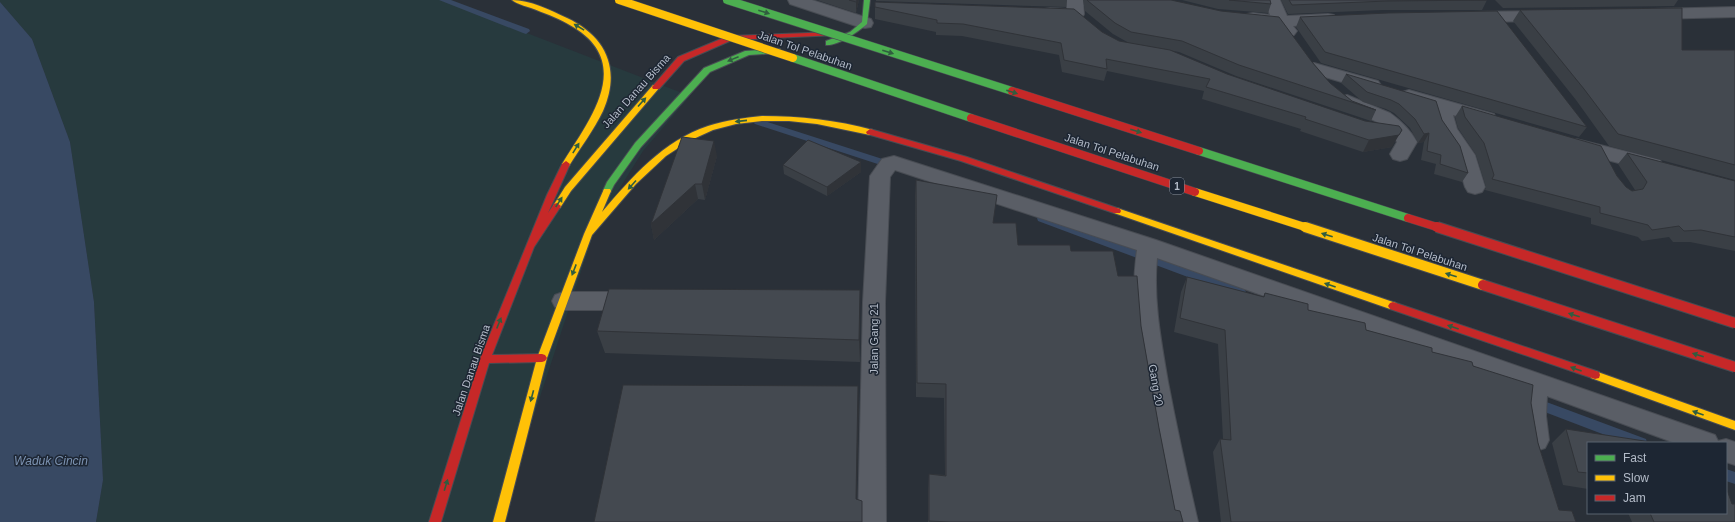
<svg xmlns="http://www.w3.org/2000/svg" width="1735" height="522" font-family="Arial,sans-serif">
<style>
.green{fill:#273a3e}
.water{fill:#384963}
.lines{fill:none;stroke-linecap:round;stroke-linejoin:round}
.stream{fill:#384963;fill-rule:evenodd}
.street-casing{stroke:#484c53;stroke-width:2}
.fast-casing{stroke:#484c53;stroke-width:2}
.slow-casing{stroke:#484c53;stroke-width:2}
.jam-casing{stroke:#484c53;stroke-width:2}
.street{fill:#5a5e66;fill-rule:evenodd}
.fast{fill:#4caf50;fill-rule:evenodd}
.slow{fill:#ffc107;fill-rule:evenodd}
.jam{fill:#c62828;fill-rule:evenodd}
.fast-bridge-casing{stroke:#474c53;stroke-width:9;stroke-linecap:butt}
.slow-bridge-far1-casing{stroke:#474c53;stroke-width:9;stroke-linecap:butt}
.slow-bridge-casing{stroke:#474c53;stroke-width:12;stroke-linecap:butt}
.jam-bridge-far1-casing{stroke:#474c53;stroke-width:9;stroke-linecap:butt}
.jam-bridge-casing{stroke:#474c53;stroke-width:12;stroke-linecap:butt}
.fast-bridge{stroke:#4caf50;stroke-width:8}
.slow-bridge-far1{stroke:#ffc107;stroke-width:8}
.slow-bridge{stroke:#ffc107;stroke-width:10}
.jam-bridge-far1{stroke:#c62828;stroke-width:8}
.jam-bridge{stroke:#c62828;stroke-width:10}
.wall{fill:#3a3f45}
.shaded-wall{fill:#303338}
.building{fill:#444950;stroke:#303338}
.oneway{fill:#305d3f}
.labels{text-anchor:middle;stroke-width:3;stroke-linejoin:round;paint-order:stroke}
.shield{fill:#1d2633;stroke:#878f9c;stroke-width:1}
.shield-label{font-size:10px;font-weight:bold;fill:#b4bcc9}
.street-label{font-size:11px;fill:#b4bcc9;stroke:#1d2633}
.water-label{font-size:12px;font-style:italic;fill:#7c92b1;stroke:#1d2633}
</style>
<rect width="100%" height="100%" fill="#2a3038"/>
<!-- green -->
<path class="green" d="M0,0h441l249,96 -47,55 -47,75 -97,296h-403l7,-42 -9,-178 -24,-160 -38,-103 -32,-37z"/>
<!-- water -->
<path class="water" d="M0,2l32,37 38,103 24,160 9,178 -7,42h-96z"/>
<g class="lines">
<!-- stream -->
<path class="stream" d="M439,0h12l78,29 1,2 -4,3 -3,-1z
M758,119l140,45 1,2 -5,3 -4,-1 -135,-44 -2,-2z
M1042,214l202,75 2,3 -2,3 -4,1 -4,-1 -198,-74 -1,-3 1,-3z
M1533,397l113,42 1,4h-21l-97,-37 -2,-4 2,-4z
M1726,469l9,3v12l-9,-3z"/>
<!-- street casing -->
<g class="street-casing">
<path id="street" d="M788,0h24l59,19 2,4 -2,4 -6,1 -6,-1 -69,-23z
M1067,0h16l1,14 -2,4c-11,2 -27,1 -38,-1l-2,-4 2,-4 6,-1 17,1z
M1264,0h16l7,16 41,-2 6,1 2,4 -2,4 -41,3 4,5 -3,4 -6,1 -6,-1 -6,-9 -29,-4 -2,-4 2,-4 6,-1 17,2z
M1735,7v10l-82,2 -6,-1 -2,-4 2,-4 6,-1z
M1546,11l6,1 2,4 -2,4 -6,1 -75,1 -6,-1 -2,-4 2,-4 6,-1z
M1314,63l64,18 3,4 -3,4 -6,2 -64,-19 -3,-4 3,-4z
M1409,90l85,24 2,4 -2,4 -7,2 -34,-9 4,14 18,26 10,32 -3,5 -7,2 -7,-2 -3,-5 -10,-32 -17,-26 -6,-20 -30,-9 -2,-4 2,-4z
M1347,95l43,18c10,7 21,18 27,29l-10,17 -7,2 -7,-2 -3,-5 7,-12c-5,-7 -12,-16 -20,-20 -13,-7 -31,-8 -39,-21l2,-4z
M1576,139l84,21 3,5 -3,5 -7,2 -84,-22 -3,-5 3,-5z
M894,156l262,84 559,195 3,6 8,-2 9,3v23l-9,-3v-19h-51l-128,-47 -1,20 3,24 -4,8 -9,3 -9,-3c-9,-19 -6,-40 -4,-60l-366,-130c-4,41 4,83 11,124 9,47 19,93 30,140h-28c-9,-43 -17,-86 -24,-129 -9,-47 -16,-95 -9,-143l-242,-80 -5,7 -5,125 1,220h-28l5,-220 7,-126 12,-17z
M563,292h72l8,3 3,6 -3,6 -8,3h-72l-8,-3 -3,-6 3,-6z"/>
</g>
<!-- fast casing -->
<g class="fast-casing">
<path id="fast" d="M864,0h6l-3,24c-9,8 -29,22 -41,21v-4l24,-9 12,-10z
M777,49h3v4l-31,2 -39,17 -69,75 -27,38 -4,8h-6l-1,-2 4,-9 28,-39 69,-75 41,-17z"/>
</g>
<!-- slow casing -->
<g class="slow-casing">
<path id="slow" d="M512,0c18,0 38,10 55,18 40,19 54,52 36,93 -9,19 -23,37 -34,55l-3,1 -4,-3c28,-45 75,-103 6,-140 -12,-7 -24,-11 -37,-16 -6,-2 -14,-4 -19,-8z
M653,85h6l1,2 -89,104 -11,17h-6l-1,-2 12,-19z
M762,116c38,0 74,4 111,14l1,2 -4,3 -53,-11 -28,-3h-27l-26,3 -23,6 -24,11 -23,15 -30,28 -44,51 -45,123 -42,164h-12l44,-164 47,-124 20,-45h6l1,2 -9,21c30,-35 61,-71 106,-86 18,-6 36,-8 54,-10z
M1117,208l279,95 2,3 -2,3h-6l-276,-96 -1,-2 1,-2z
M1595,371l140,50v9l-144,-52 -1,-3 1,-3z"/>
</g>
<!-- jam casing -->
<g class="jam-casing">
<path id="jam" d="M835,32l2,1v2l-105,5 -48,21 -25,28h-6l-1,-2 26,-30 50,-21z
M870,129l97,28 153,52 1,2 -1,2h-6l-153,-52 -94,-27 -1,-2z
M566,161l4,3 -22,49 6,-9 3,-1 4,3 -27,41 -42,108 50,-1 3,1 2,3 -2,3 -3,1 -53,1 -48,159h-12l51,-163 67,-164 15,-31z
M1393,302l206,70 1,3 -1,3 -4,1 -205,-70 -2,-3 2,-3z"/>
</g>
<!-- street -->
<use href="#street" class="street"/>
<!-- fast -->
<use href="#fast" class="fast"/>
<!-- slow -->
<use href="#slow" class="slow"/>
<!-- jam -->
<use href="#jam" class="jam"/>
<!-- fast-bridge casing -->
<g class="fast-bridge-casing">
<path id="fast-bridge" d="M727,0l285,91
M793,58l178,60
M1199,151l209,67"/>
</g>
<!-- slow-bridge-far1 casing -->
<g class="slow-bridge-far1-casing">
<path id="slow-bridge-far1" d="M619,0l174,58
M1195,192l113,36"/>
</g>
<!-- slow-bridge casing -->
<g class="slow-bridge-casing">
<path id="slow-bridge" d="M1305,227l178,58"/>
</g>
<!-- jam-bridge-far1 casing -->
<g class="jam-bridge-far1-casing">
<path id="jam-bridge-far1" d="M1012,91l187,60
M971,118l224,74
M1408,218l32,10"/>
</g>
<!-- jam-bridge casing -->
<g class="jam-bridge-casing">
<path id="jam-bridge" d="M1437,227l298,96
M1483,285l252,82"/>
</g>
<!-- fast-bridge -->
<use href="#fast-bridge" class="fast-bridge"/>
<!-- slow-bridge-far1 -->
<use href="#slow-bridge-far1" class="slow-bridge-far1"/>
<!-- slow-bridge -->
<use href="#slow-bridge" class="slow-bridge"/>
<!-- jam-bridge-far1 -->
<use href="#jam-bridge-far1" class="jam-bridge-far1"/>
<!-- jam-bridge -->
<use href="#jam-bridge" class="jam-bridge"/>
</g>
<!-- wall -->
<path class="wall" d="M817,0h42l-3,13z
M876,0h191l-1,7 -190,-6z
M1083,0h88l141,62 18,21 22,18 24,9 -5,11 -135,-45 -57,-24 -50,-9 -16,-9 -28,-23z
M1182,0h88l1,4 -3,9 -50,-4z
M1281,0h206l-5,10h-99l-95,4z
M1495,0h183l-4,6 -171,2z
M875,7l227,25 17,9 273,106 -29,5 -63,-21 1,-2 -99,-30 2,-8 -97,-20 -3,10 -42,-9 -3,-17 -97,-19 -26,-1v-3l-61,-13z
M1520,10l162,40h53v130l-126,-34 -33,-46 -63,-79z
M1300,17l287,110 -8,10 -258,-74 -25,-36z
M1346,74l96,46 26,53 -6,9 -28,-8 2,-10 -15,-4 3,-18 -6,1 -8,-15 -16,-15 -8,-4 -23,-7 -22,-19z
M1462,106l155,70 9,11 6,4 3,-1 -17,-26 9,-11 108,28v70l-45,-9h-17l-4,-5 -27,4 -4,-4 -47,-13v-6l-106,-28 1,-3 -10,-32 -18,-27 -3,-11z
M717,156l-12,44 -7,-1 -44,41 -3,-16z
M861,162v10l-34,24 -43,-22 -1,-9z
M916,180l77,43 25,22 53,6 47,25 23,50 18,102 16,82 8,12h-255v-34l1,-14 16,1 -1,-77 -28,-1 -1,-202z
M1187,277l76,20 2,-4 43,17 165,56 58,37 7,40 21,67 17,12h-355l-8,-70 7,-13h3l-5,-95 -44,-12 7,-40z
M860,312v50l-255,-9 -8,-22z
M1566,429l22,14v46l-25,-4 -11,-42z
M1732,504l3,18h-103l-4,-9h98z"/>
<!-- shaded-wall -->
<path class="shaded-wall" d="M857,0h2l-3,13v-11z
M1402,130l-10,17 -29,5 6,-12z
M1429,133l-5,9 -6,1 6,-9z
M714,141l3,15 -12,44 -3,-16z
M861,162v10l-34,24v-9z
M695,184l3,15 -44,41 -3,-16z
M860,290v72l-1,-22z
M858,386l1,25 -3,111v-23z"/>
<!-- building -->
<path class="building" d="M849,0h8l-1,2z
M1087,0h84l50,11 58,6 33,45 18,21 22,18 24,9 -137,-45 -57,-24 -51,-9 -16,-9 -27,-22z
M1229,0h41l1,4z
M1289,0h198l-100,1 -95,4z
M875,2l199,7 28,23 17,9 51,9 57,24 138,47 34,5 3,4 -3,5 -30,5 -64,-21 1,-2 -100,-30 4,-8 -104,-20 1,10 -43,-9 -3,-17 -98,-19 -26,-1v-3l-62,-13z
M1682,8v42h53v115l-117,-31 -34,-45 -64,-79z
M1497,11l90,116 -262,-75 -25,-35 88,-4z
M1346,74l90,27 6,19 18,26 8,27 -28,-9 1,-9 -14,-4 2,-18 -5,1 -9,-15 -16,-15 -8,-4 -24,-8z
M1462,106l139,40 16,30 9,11 6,4 11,-2 4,-7 -20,-29 108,28v56l-34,-7 -17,1 -5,-5 -27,4 -4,-5 -48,-12v-6l-108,-28 2,-4 -10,-32 -19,-26z
M682,137l32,4 -12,43h-7l-44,40z
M808,140l53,22 -34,25 -44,-22z
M916,180l81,15 -4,28h23l2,22h52l1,6h42l5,25h19l4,50 18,102 16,82 5,1 3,11h-233l-21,-1v-47l17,2v-92l-29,-1z
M1187,277l77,20 1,-4 43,11v6l57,13 1,7 66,18v4l40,10 1,4 60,19 -2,18 7,40 21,67 13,1 4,11h-345l-11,-83 11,1 -6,-110 -45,-12z
M609,289l251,1 -1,50 -262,-9z
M623,385l235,1 -2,113 6,2v21h-268z
M1566,429l85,13v1h-63v30l-10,-1z
M1726,487l6,17h3v18h-81l-4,-9h76z"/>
<!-- one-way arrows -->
<defs><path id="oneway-solid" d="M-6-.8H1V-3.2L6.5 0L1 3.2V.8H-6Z"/></defs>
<g class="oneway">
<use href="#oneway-solid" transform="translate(764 12) rotate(18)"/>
<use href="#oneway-solid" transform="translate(579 27) rotate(-149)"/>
<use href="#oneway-solid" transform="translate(888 52) rotate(18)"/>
<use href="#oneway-solid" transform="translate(733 59) rotate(158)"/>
<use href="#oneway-solid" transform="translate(1012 92) rotate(18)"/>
<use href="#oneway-solid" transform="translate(642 102) rotate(-48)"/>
<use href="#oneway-solid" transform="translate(741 121) rotate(174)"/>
<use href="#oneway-solid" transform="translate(1136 131) rotate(18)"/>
<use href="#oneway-solid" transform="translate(576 148) rotate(-58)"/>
<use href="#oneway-solid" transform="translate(632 185) rotate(132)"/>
<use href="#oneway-solid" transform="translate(559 202) rotate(-57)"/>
<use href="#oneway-solid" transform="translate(1327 235) rotate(-162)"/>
<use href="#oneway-solid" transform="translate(574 270) rotate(111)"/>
<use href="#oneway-solid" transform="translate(1451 275) rotate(-162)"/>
<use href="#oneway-solid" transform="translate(1330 285) rotate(-161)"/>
<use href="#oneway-solid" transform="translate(1574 315) rotate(-162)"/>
<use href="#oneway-solid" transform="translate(499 323) rotate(-68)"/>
<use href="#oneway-solid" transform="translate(1453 327) rotate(-161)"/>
<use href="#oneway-solid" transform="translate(1698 355) rotate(-162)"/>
<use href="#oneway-solid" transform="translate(1576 369) rotate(-160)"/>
<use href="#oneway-solid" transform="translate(532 396) rotate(105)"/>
<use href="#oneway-solid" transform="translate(1698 413) rotate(-160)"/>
<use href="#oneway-solid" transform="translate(446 485) rotate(-73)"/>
</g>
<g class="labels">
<!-- shield labels -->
<rect class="shield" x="1170" y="178" width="14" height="16" rx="3"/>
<g class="shield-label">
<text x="1177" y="190">1</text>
</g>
<!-- street labels -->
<g class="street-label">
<text transform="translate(805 50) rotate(19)" y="4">Jalan Tol Pelabuhan</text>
<text transform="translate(636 91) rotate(-48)" y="4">Jalan Danau Bisma</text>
<text transform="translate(1112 152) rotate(18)" y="4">Jalan Tol Pelabuhan</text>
<text transform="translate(1420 252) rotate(18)" y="4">Jalan Tol Pelabuhan</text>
<text transform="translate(874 339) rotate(-90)" y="4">Jalan Gang 21</text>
<text transform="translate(471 370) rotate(-71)" y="4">Jalan Danau Bisma</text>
<text transform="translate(1156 385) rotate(80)" y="4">Gang 20</text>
</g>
<!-- water labels -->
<g class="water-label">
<text x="51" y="465">Waduk Cincin</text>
</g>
</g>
<!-- legend -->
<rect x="1587" y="442" width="140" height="72" fill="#1d2633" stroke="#59626f"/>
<rect x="1595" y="455" width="20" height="6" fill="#4caf50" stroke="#59626f"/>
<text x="1623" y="462" font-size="12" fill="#b4bcc9">Fast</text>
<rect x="1595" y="475" width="20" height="6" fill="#ffc107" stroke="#59626f"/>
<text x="1623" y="482" font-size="12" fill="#b4bcc9">Slow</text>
<rect x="1595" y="495" width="20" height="6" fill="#c62828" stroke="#59626f"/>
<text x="1623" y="502" font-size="12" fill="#b4bcc9">Jam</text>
</svg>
